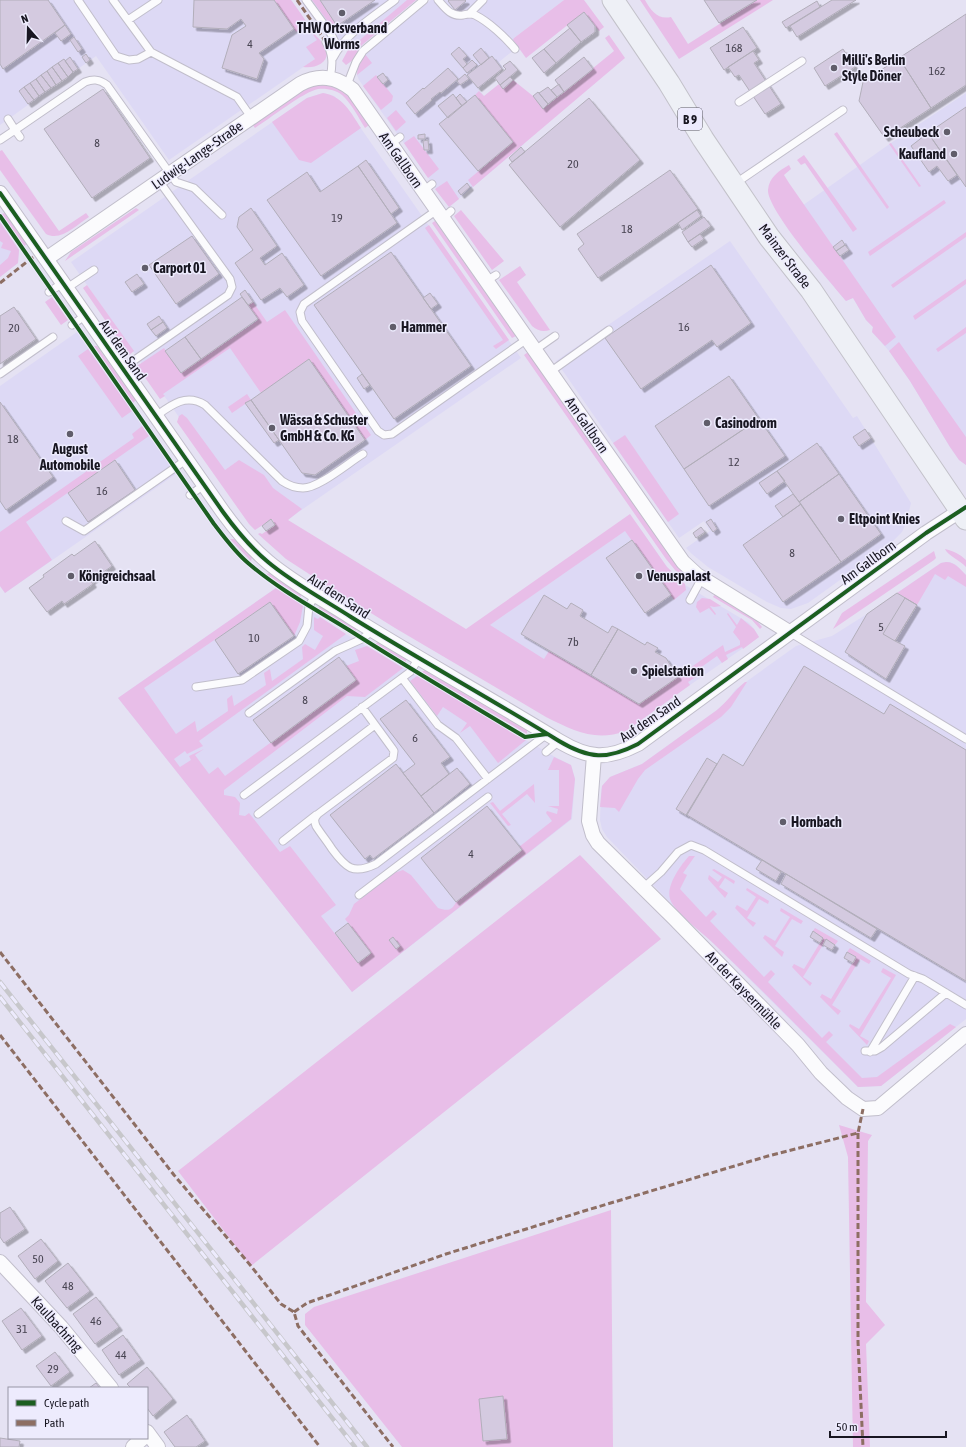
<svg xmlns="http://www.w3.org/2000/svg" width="966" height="1447" font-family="'Asap Condensed',sans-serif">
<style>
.built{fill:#ddd9f5}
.green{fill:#e8bee8}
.building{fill:#d4cae0;stroke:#b2aeba;filter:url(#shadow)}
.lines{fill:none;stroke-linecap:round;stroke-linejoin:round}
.service-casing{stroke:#c1becb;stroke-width:9}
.minor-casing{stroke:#c1becb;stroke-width:16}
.primary-casing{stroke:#c3c2ca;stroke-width:23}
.service{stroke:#fbfbfd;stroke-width:7}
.minor{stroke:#fbfbfd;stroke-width:14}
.primary{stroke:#eef0f6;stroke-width:21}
.rail-casing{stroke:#c7c7cb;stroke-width:4.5}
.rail{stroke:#edebfd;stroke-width:3;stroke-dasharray:9;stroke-linecap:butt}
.quiet{stroke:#8d6e63;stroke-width:3;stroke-dasharray:6 3;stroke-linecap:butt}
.cycleway-casing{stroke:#edebfd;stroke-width:6}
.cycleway{stroke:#1b5e20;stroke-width:4}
.poi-dot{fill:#605d6a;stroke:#edebfd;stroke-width:1.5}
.labels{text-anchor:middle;stroke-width:3;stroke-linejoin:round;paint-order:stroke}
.number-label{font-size:12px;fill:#484452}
.shield{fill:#edebfd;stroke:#585663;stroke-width:1}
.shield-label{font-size:13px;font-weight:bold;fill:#181621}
.poi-label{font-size:14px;font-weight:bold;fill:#181621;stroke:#edebfd;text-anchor:start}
.street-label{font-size:14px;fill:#181621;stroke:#edebfd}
</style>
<defs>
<filter id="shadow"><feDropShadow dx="3.5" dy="3.5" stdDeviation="0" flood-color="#0004"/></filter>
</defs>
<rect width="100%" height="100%" fill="#e5e2f3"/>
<!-- built -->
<path class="built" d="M0,0h291l28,41 -4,18 -146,101 -73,-104 -96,69z
M300,0h116l-54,45 -14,5 -11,-2 -4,-3z
M431,0h133l-50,38 6,7 -21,17 4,6 -25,21 46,55 -75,63 -90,-127 -2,-5v-4l6,-14 3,-4z
M323,93l11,3 12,11 175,251 -234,162 -67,-44 -149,-214 236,-164z
M966,93v372l-7,-5 -9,-13 -40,-66 -21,-30 -17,-19 1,-5 -7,-7 -13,-22 -7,3 -38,-45 -26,-36 109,-77z
M0,222l19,28 -1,13 -18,14z
M730,241l123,177 4,-2 54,87 -5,20 -4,9 -12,12 -82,59 -17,6 -10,-1 -14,-6 -59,-35 -16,-13 -6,-6 24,-17 -6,-10 -25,17 -123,-177z
M77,332l99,142 -171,119 -5,-7v-200z
M636,523l31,44 10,11 8,7 64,38 5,6 5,8 -125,87 -4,2 -155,-91z
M946,562h4l6,3 10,10v444l-85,67 -23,1 -146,-145 -31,-28 -74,-77 -5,-8 -2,-9 1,-27 1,-7 8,-9 32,-13 75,-54 9,-8 10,-13 60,-43 36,-10 35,-22 -22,38 41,27 19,-32 -10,-6 21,-36 -19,-12 44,-30z
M276,588l68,45 211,124 16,8 4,14 -3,40 -220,173 -234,-294z"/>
<!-- green -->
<path class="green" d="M274,0h17c9,12 17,24 25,36 4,4 8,7 10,12 5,15 -11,21 -23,19l12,-8 -9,-12 11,-7 -11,-15 -10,7z
M312,0h8l17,26 -4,1 -2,-1z
M407,0h9l-54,45 -9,15 -7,5 -4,-4 6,-11z
M564,0h20l20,27 -5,4 -15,-19 -58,46 -13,-18 1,-2z
M640,0h5c6,11 13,20 26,17l17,27 69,-44h16l-94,59z
M609,35l16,23 -152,129 -5,-7 45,-38 -38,-47 4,-4 5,5 15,-12 4,5 10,-9 20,16 10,13 71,-58 -9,-13z
M365,54l7,9 -15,12 1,-9z
M376,75l17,21 -1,5 -11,9 -18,-24z
M326,84c24,7 30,22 43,41l-4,3c-7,-11 -13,-24 -23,-33 -6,-5 -16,-7 -24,-6 -13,2 -49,30 -63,39l-3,-4c22,-14 48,-39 74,-40z
M323,93c20,3 28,20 38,35l-50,35 -12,-3 -27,-38 35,-24z
M396,110l10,12 -10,9 -9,-13z
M837,132l52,75 -2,2 -53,-75z
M414,136l25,33 -11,9 -24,-35z
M891,143l30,43 -2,1 -30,-43z
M2,150l57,81 27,-18 3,4c-13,8 -28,25 -43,17l-46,-64v-19z
M804,155l53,74 -4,3 -48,-69 -4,2 -4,-5z
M789,165l2,4 -7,6 5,8 107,154 -11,9 -13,-14 1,-5 -7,-7 -13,-22 -7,3c-15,-18 -79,-91 -78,-111 1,-13 11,-19 21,-25z
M447,181l12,18 -10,8 -14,-18z
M944,200l2,3 -76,53 -2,-4z
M136,208l3,2 -74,51 6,-9z
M461,210l43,51 -12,9 -38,-54z
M5,213l22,31 -3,2 -23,-32z
M435,221l81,115 -4,2 -80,-115z
M0,222l19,28 -1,13 -18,14v-12l8,-7 3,-7 -10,-3 2,-5 -3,-2z
M429,225l80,115 -13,9 -3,-3 10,-6 -78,-112z
M966,232v5l-73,51 -2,-3z
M520,266l6,9 -9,7 33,48c-7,2 -12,1 -18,-4l-33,-46z
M966,279v5l-51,36 -2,-4z
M87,285l47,66 -5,4 -46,-67z
M52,297l16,23 -7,5 -16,-23z
M253,302l14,20 18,-12 86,125 -6,5 -56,-81 -48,34 -31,-45 -67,46 2,2 -5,3 -23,-33 27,-18 17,25 77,-53 -10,-15z
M966,327v6l-28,19 -2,-3z
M899,342l67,95v28l-7,-5 -9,-13 -40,-66 -21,-30z
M94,346h3l39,54 -3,3z
M88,349l44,62 -10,7 -44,-62z
M528,352l146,210 15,15 -3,3 -11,-10 -9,-11 -142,-204z
M247,394l4,6 -19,13 -4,-6z
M182,414l5,4 38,52 14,-10 25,15 9,13 29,21 -14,11 178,109 164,-115 37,53 18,17 1,6 -12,10 -49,-69 -135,94 54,34 5,-8 89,53 85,-59 2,7 15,-7v-4l-7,-9 3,-5 -9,-13 1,-1 9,12 4,-7 13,11 5,8 -16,12 -1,-2 -16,8 2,4 -6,4 -5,-7 -17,12 4,7 -3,3 -2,-3 -11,7 2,3 -64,46c-31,11 -52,0 -80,-14l-151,-89 -69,-43 -40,-26 -28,-25 2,-1 2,1 13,-9 -3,-6 -17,11 -6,-6 -72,-102 2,-6z
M142,426l7,10 -123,86 26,38 -47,33 -5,-7v-54l134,-94 -2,-4z
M625,435l54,79 -11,8 -55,-79z
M230,539h4l18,18 -1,4z
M945,549c8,2 15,5 21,11v7c-5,-6 -19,-12 -21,-18z
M934,551l2,7 -2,2 -101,69 9,-16z
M946,562c9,0 14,7 20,13v12l-18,-11 -3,4 -10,-6 -18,31 -20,-12 44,-30z
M270,573l31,20v4l-35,-23z
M276,588l27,18 -3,16 -6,14 -24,-34 -126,86 32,46 19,-13 2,11 31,-21 -1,-12 5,-4 2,11 32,-21 -2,-12 6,-4 2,12 31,-22 -1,-12 3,-3 10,6 8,-14 -9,-6v-13l4,2 2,-2 26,17 -147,107 4,5 -16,8 -2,-3 -11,8 6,8 11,-7 -2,-4 15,-7 -9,6 14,19 9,-7 7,9 131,-96 -10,-14 13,-5 -4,-11 12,-4 36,22 -38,29 -18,-1 -123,94v5l11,2 5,6 -1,12 6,1 4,-3 31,39 10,-6 46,59 -15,11 37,47 13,-10 -26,-34 4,-4 5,-11 40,-31 9,-3 8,5 27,33c9,3 14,3 18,-6l66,-52 -3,-3 33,-26 -6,-8 1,-2 10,3 1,-5 -10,-3h11v-36h-11l6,-13 17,8 4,14 -4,40 -219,173 -234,-294z
M715,594l39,23 8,10 -2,2 -8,-9 -39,-23z
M702,598l8,1 11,7 -7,1 -4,-1 6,8 -1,1 -6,-7 -9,5 -4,-6 1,-5z
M321,606l35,22v4l-38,-24z
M378,642l28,17v3l-31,-18z
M425,670l102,60v4l-105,-62z
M417,676l109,64 -28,23 -28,-37 -10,7 7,-10 -24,-16 -6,9 -27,-35z
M745,682h2l-16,25 -10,10 -76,53 -7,9 -19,33 -4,-4 -15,-1 2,-21 8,-9 32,-13 75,-54c10,-8 17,-19 28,-28z
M534,784l1,19 -8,-9 -25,20 9,11 -3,1 -18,-23 3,-1 7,9z
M580,855l81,84 -410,327 -73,-95z
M689,856h6l-12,17 4,2 -7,14 26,28 7,-7 4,4 -7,7 54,56 7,-7 4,4 -7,8 54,56 7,-7 4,4 -7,7 36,36 15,-1 73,-53 6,3 -75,59 -23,1c-48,-48 -96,-97 -145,-144 -11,-11 -38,-30 -43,-44 -4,-13 10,-33 19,-43z
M714,869l21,12 -1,3 -9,-6 -6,9 9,6 -3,5 -17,-19 1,-4 9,7 4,-5 -10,-7z
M747,888l22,13 -1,3 -9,-5 -12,19 9,5 -3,4 -18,-19 2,-3 10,6 9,-14 -10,-7z
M781,908l22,13 -2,3 -9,-5 -17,27 9,6 -2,5 -19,-19 2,-3 10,6 15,-24 -10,-6z
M815,928l23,13 -3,4 -9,-5 -23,37 9,6 -2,3 -18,-19 2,-3 10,5 19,-31 -10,-7z
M850,948l21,13 -2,3 -9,-5 -28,46 9,6 -3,4 -18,-18 2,-3 9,5 25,-42 -9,-5z
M883,968l13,7 -36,61 9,5 -2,4 -18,-19 1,-2 9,5 32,-51 -10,-6z
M839,1125l33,10 -4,6 -2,161 19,23 -19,19 4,103h-17l-5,-290z
M611,1210l2,237h-211l-97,-122v-11l9,-7z"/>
<!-- building -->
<path class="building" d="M0,0h48l17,25 -62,44 -3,-5z
M194,0h80l20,29 -35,24 5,6 -7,20 -35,-11 10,-33 14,-9 -5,-7 -14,10 -34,-2z
M320,0h55l-38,26z
M449,0h16l1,1 -11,9 -7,-9z
M704,0h53l-38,23z
M832,0h24l-59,37 -7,-11z
M817,1l3,6 -34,21 -4,-6z
M584,12l11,14v6l-14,10 -14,-17z
M966,14v71l-35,23 -32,-50z
M65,25l6,9 -10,7 -6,-8z
M743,27l14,21 -33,22 -14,-22z
M570,28l11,14 -25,21 -12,-14z
M74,37l8,12 -4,3 -8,-12z
M459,47l8,9 -4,3 4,5 -4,4 -12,-14z
M481,48l8,10 -8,7 -8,-10z
M544,49l12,14 -12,10 -12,-15z
M843,49l12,18 -30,19 -11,-18z
M753,51l6,9 -5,3 27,41 -16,10 -26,-39 -4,2 -7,-10z
M86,54l4,6 -4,3 -4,-6z
M492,56l10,13 -24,19 -11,-13z
M70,57l8,12 -5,3 -8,-11z
M584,57l9,12 -29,23 -9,-12z
M899,58l32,50 -46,30 -26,-37 4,-19z
M64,59l9,13 -5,5 -10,-14z
M472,60l5,5 -10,8 -4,-5z
M510,61l8,9 -18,15 -5,-7 11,-9 -3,-3z
M58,63l10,14 -6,4 -10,-14z
M52,67l10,14 -6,4 -9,-14z
M448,68l10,11 -17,14 -1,-1 -9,7 1,1 -17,14 -9,-11 17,-15 1,1z
M47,71l9,14 -5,3 -10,-13z
M383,73l5,7 -5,4 -6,-7z
M465,74l4,5 -9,6 -3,-4z
M41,75l10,13 -6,4 -9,-13z
M510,77l3,3 -10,9 -3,-4z
M36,79l9,13 -6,4 -9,-13z
M30,83l9,13 -5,4 -10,-13z
M559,84l5,8 -7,5 -6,-7z
M24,87l10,13 -6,4 -9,-13z
M548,87l9,10 -9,7 -9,-11z
M103,89l47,69 -58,40 -48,-69z
M538,92l10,12 -5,5 -10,-13z
M453,94l9,12 -14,12 -10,-12z
M460,94l7,8 -5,4 -6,-8z
M475,95l38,47 -35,29 -39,-47z
M589,98l51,62 -80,67 -51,-62z
M966,107v80l-38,-54z
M928,133l29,42 -9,6 -11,-15 -8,6 -18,-26z
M425,134v5h-7v-4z
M428,140l1,10h-5l-1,-9z
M521,147l4,5 -13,10 -3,-4z
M366,160l33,48 -8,6 -33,-48z
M358,166l39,57 -76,53 -54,-76 40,-28 13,20z
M670,170l28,39 -100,69 -20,-29 6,-5 -7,-10z
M467,183l3,4 -9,8 -3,-4z
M251,208l26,38 -17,12 5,7 17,-12 22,32 -17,12 -7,-9 -19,12 -26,-37 18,-13 -16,-23 2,-10z
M697,210l4,6 -19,14 -4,-7z
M704,217l7,9 -23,16 -6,-10z
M700,234l4,5 -12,8 -4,-5z
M192,236l27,38 -43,30 -27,-39z
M842,240l3,5 -9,6 -3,-4z
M845,245l4,5 -9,6 -4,-5z
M391,252l80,114 -77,53 -80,-114z
M711,265l40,58 -34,24 -5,-7 -71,49 -36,-51z
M137,274l7,10 -12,8 -7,-10z
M245,290l8,12 -5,3 -8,-11z
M430,293l8,11 -7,5 -8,-11z
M242,297l16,22 -57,40 -16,-22z
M14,307l22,32 -36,25v-48z
M159,316l4,6 -12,8 -4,-6z
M163,322l4,6 -11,8 -5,-6z
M185,337l16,22 -20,14 -16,-22z
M309,359l56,81 -50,35 -13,-2 -51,-73z
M362,374l8,11 -6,4 -7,-11z
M729,376l30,43 -75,50 -29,-43z
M251,400l28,40 -5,3 -29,-40z
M0,402l53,75 -47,33 -6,-9z
M759,419l26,37 -76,50 -25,-37z
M865,429l6,9 -12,8 -6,-9z
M817,443l22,31 -40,28 -22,-31z
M115,460l20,30 -47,32 -20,-29z
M777,471l8,10 -18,13 -8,-11z
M839,474l42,60 -40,28 -42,-60z
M793,494l8,10 -18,13 -8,-11z
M801,504l40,58 -58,40 -40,-57z
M271,519l4,6 -9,6 -4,-5z
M711,519l6,10 -4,3 -7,-10z
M701,527l4,5 -9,6 -3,-5z
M632,540l39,55 -26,18 -39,-55z
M95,541l17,25 -21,15 2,3 -29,20 -2,-3 -15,11 -18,-24 15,-11 -1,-2 29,-21 2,2z
M897,593l20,12 -22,36 10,5 -19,33 -41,-27 22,-38z
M544,595l23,14 4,-6 12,7 -3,6 28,17 4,-7 6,3 -27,46 -70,-41z
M905,598l12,7 -22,36 -12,-7z
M270,602l24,34 -56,38 -23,-34z
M618,629l27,16 2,-3 11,6 -3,4 11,6 12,19 -39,27 -48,-29z
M339,657l17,23 -85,63 -18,-23z
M804,666l80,48 6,-10 76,46v231l-279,-166 36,-61 20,12z
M406,700l44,57 -9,6 8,11 -28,22 -18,-23 12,-9 -35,-45z
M707,758l10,6 -31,51 -10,-6z
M396,764l38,49 -61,46 -3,-4 -5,4 -35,-44z
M457,768l13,16 -36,29 -13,-17z
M487,806l35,44 -66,52 -35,-44z
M762,860l19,12 -5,9 -20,-12z
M786,874l91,55 -6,9 -90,-54z
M348,923l23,30 -13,10 -23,-30z
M813,931l10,7 -3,5 -10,-6z
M393,937l7,9 -4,3 -7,-9z
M826,939l9,6 -3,5 -9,-5z
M847,952l9,5 -3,6 -9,-5z
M10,1207l15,22 -21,14 -4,-6v-24z
M41,1239l17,22 -23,18 -17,-23z
M68,1263l22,28 -23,17 -22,-27z
M96,1297l23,30 -24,17 -22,-30z
M21,1308l21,28 -20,14 -20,-29z
M123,1335l18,25 -22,15 -17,-25z
M55,1352l15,20 -19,14 -15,-20z
M147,1367l26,32 -20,17 -6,-8v-20h-16l-4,-4z
M96,1383l4,5h-11z
M503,1396l4,43 -24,2 -4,-42z
M187,1415l18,26 -9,6h-21l-11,-15z
M0,1438l20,3 -1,6h-19z"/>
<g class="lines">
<!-- service casing -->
<g class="service-casing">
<path id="service" d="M78,0l38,56 13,4 9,-1 13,-7
M113,0l38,52 86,45 14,20
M306,0l25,34 7,14
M438,0c7,8 13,17 25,15 4,-1 8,-2 12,0 14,7 30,22 40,34
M469,14l14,-14
M128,20l30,-20
M326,42c7,12 7,22 4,36
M333,58c13,-25 40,-41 62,-58
M347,85l9,-23 7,-11 61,-51
M739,102l63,-41
M20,137l-5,-7 70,-48c8,-3 14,-3 22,3l69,97 18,6 28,27
M0,140l15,-10 -7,-11
M391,144l9,-7
M736,183l107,-73
M423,191l9,-7
M437,210l-133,94 -4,8 2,9 76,110 6,4 8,-1 135,-95
M443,218l8,-7
M486,281l10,-6
M67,288l27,-18
M49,292l14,-9
M72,325l14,-10
M535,350l20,-14
M123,368l105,-73 4,-8 -2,-8 -71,-98
M550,372l59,-42
M0,374l53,-37
M156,416c15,-11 30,-23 49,-11l77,76c6,4 13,7 21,7 16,0 45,-25 60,-34
M190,495l14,-10
M66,521l18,10 102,-71
M690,600l12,-22
M789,632l177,107
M402,678l36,47 18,13 32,41
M196,687l46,-7 57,-39 8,-15 2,-20 7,-12
M362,707l30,41 2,3 -1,7 -75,56c-4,4 -4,7 -2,12 5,8 11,15 16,23 14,19 21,26 44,15l171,-130
M249,713l86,-62 27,-12 11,-9
M546,752l13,-11
M244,795l166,-123 9,-14
M258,814l117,-89
M283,841l33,-26
M643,888l18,-16 17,-20 13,-7 13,5 205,124 14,5 43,26
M359,895l129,-98
M865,1051h10l7,-4 64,-54
M870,1052l45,-76"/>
</g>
<!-- minor casing -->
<g class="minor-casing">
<path id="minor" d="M0,193l223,319c13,18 27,35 45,50 25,21 55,37 83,55 69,43 140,82 208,124 30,18 48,19 79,3l288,-211 40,-26
M46,259l254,-175c19,-10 36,-8 53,6l330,472 14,13 92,57
M594,755l-5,66 4,14 5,8 76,75 124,127 23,28 26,25 16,11 15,-1 88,-74
M0,1262l61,65 50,61
M147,1432l11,15
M133,1447l10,-9"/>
</g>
<!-- primary casing -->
<g class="primary-casing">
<path id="primary" d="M613,0l56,83 34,56 66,98 42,53 155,229"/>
</g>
<!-- service -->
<use href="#service" class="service"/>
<!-- minor -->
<use href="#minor" class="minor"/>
<!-- primary -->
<use href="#primary" class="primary"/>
<!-- rail casing -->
<g class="rail-casing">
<path id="rail" d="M0,982l367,465
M0,997l355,450"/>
</g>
<!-- rail -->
<use href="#rail" class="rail"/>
<!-- quiet -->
<path class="quiet" d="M297,0l29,42
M0,283l33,-26
M0,952l174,223 77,91 30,38 13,8 4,14 95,121
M0,1035l320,412
M858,1133v209l5,105
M294,1312l13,-9 139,-49 138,-43 184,-55 90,-23 5,-24"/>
<!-- cycleway casing -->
<g class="cycleway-casing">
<path id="cycleway" d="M0,193l223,319c13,18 27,35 45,50 25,21 55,37 83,55 69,43 140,82 208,124 30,18 48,19 79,3l288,-211 40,-26
M0,216l214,308c10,13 21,28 34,39 30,26 67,46 101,67 58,37 117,72 176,107l22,-3"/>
</g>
<!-- cycleway -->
<use href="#cycleway" class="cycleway"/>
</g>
<!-- markers -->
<g class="poi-dot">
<circle cx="342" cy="13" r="4"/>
<circle cx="834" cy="68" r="4"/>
<circle cx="947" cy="132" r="4"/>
<circle cx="954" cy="154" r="4"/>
<circle cx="145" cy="268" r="4"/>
<circle cx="393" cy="327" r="4"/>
<circle cx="707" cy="423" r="4"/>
<circle cx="272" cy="428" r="4"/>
<circle cx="70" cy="434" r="4"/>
<circle cx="841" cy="519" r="4"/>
<circle cx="71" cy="576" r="4"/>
<circle cx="639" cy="576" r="4"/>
<circle cx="634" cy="671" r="4"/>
<circle cx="783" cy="822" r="4"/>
</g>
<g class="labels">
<!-- number labels -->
<g class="number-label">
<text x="250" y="48">4</text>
<text x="734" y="52">168</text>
<text x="937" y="75">162</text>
<text x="97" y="147">8</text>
<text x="573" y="168">20</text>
<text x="337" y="222">19</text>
<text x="627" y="233">18</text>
<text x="684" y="331">16</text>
<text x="14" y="332">20</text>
<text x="13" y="443">18</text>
<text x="734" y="466">12</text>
<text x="102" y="495">16</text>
<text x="792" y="557">8</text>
<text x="881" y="631">5</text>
<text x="254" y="642">10</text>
<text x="573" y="646">7b</text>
<text x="305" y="704">8</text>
<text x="415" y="742">6</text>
<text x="471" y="858">4</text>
<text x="38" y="1263">50</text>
<text x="68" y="1290">48</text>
<text x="96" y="1325">46</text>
<text x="22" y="1333">31</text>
<text x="121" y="1359">44</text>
<text x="53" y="1373">29</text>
</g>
<!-- shield labels -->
<rect class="shield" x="678" y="108" width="24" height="22" rx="3"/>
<g class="shield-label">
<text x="690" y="124">B 9</text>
</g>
<!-- poi labels -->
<g class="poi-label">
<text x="342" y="33" text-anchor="middle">THW Ortsverband<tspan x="342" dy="16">Worms</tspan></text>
<text x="842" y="65">Milli's Berlin<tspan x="842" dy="16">Style Döner</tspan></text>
<text x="939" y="137" text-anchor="end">Scheubeck</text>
<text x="946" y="159" text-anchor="end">Kaufland</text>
<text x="153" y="273">Carport 01</text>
<text x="401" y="332">Hammer</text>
<text x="280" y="425">Wässa &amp; Schuster<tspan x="280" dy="16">GmbH &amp; Co. KG</tspan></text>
<text x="715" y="428">Casinodrom</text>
<text x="70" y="454" text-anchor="middle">August<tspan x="70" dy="16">Automobile</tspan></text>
<text x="849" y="524">Eltpoint Knies</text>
<text x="79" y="581">Königreichsaal</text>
<text x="647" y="581">Venuspalast</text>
<text x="642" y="676">Spielstation</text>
<text x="791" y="827">Hornbach</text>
</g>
<!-- street labels -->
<g class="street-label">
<text transform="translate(197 155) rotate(-35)" y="5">Ludwig-Lange-Straße</text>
<text transform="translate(401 160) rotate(55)" y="5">Am Gallborn</text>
<text transform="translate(785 256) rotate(53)" y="5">Mainzer Straße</text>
<text transform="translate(123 350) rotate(55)" y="5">Auf dem Sand</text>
<text transform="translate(587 425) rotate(55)" y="5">Am Gallborn</text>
<text transform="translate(868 562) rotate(-36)" y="5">Am Gallborn</text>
<text transform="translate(339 596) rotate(33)" y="5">Auf dem Sand</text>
<text transform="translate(650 719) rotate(-34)" y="5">Auf dem Sand</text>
<text transform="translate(744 990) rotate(46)" y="5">An der Kaysermühle</text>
<text transform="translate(57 1324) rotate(48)" y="5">Kaulbachring</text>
</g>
</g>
<!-- legend -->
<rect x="8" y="1387" width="140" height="52" fill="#edebfd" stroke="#9896a5"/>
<rect x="16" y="1400" width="20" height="6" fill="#1b5e20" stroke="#9896a5"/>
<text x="44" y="1407" font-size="12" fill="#181621">Cycle path</text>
<rect x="16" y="1420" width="20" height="6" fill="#8d6e63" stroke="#9896a5"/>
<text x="44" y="1427" font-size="12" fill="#181621">Path</text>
<!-- north arrow -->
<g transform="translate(28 28) rotate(340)" stroke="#edebfd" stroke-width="3" paint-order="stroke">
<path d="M0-3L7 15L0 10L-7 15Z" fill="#181621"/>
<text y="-6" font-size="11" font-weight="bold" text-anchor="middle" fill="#181621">N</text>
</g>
<!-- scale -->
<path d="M830 1431v6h116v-6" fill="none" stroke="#181621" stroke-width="2"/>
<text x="836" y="1431" font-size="12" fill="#181621" stroke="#edebfd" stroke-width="3" paint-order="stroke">50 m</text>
</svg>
